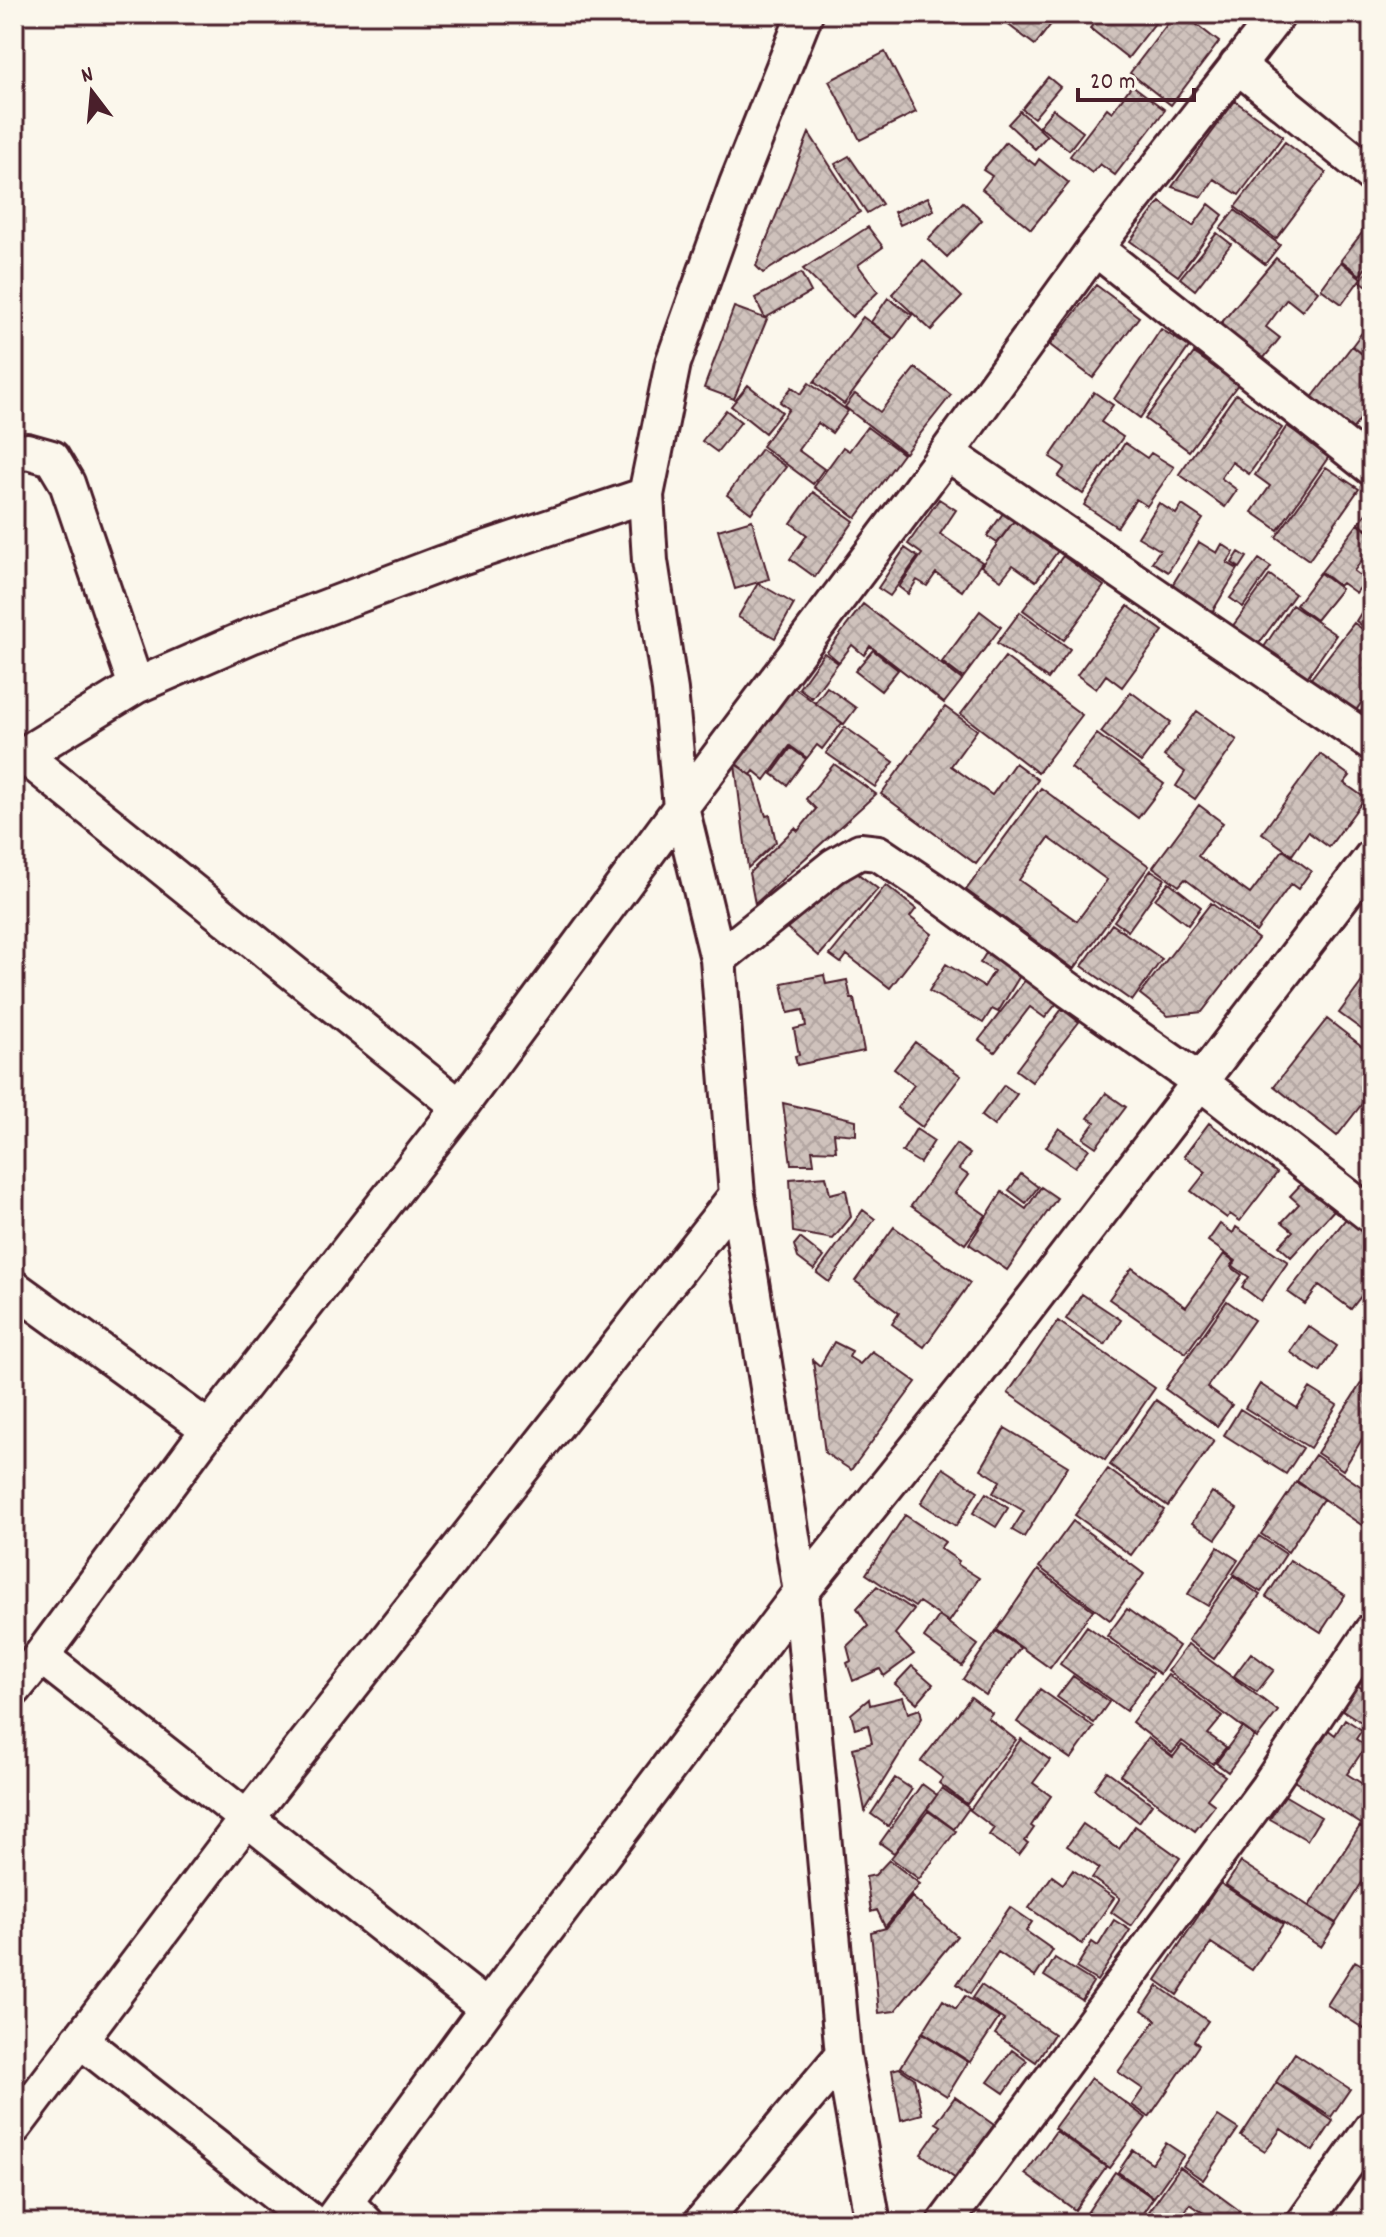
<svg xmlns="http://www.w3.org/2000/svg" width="1386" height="2237" font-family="Dekko,sans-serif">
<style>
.building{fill:url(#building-cross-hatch);stroke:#4a1f2b;stroke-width:2;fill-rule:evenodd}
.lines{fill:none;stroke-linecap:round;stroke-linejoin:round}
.minor-casing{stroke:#4a1f2b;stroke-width:40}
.minor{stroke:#fbf7ec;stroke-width:34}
</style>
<defs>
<pattern id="building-cross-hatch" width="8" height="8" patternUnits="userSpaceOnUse" patternTransform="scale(2)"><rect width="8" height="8" fill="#cfc2bc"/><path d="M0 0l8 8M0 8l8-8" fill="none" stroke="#b3a6a2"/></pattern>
</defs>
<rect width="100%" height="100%" fill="#fbf7ec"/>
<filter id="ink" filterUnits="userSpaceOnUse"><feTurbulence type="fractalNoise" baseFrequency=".0125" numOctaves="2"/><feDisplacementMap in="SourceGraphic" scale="16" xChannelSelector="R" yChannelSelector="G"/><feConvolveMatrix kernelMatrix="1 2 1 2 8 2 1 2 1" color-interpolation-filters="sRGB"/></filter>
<g filter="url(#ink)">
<!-- building -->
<path class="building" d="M994,14h63l1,1 -23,30z
M1102,14h60l-34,44 -38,-30z
M1175,14h8l36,28 -48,63 -41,-32z
M885,52l31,60 -56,28 -31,-59z
M1048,77l12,10 -26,31 -12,-9z
M1132,85l33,25 -50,65 -15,-11 -8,9 -22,-17 37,-48 5,4z
M1235,101l48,35 -44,59 -25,-16 -12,18 -30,-10z
M1053,109l30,23 -14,18 -30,-24z
M1020,111l27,25 -12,13 -27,-25z
M809,133l51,79 -97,61 -7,-7z
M1006,142l29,23 4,-6 30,24 -38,46 -49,-40 10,-13 -9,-6z
M1285,142l41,31 -50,66 -41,-32z
M849,156l33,48 -15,9 -32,-49z
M928,197l6,13 -34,15 -6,-13z
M963,202l19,18 -35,37 -19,-18z
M1160,202l33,24 16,-22 14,11 -45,61 -48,-35z
M1235,210l45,35 -15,19 -45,-35z
M1372,220v40l-12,15 -19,-15z
M868,227l15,20 -25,18 20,27 -26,25 -49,-48z
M1217,233l14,11 -36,46 -15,-12z
M1276,258l42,33 -16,20 -15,-12 -21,28 14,11 -21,26 -42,-36z
M923,260l39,37 -31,33 -39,-36z
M1341,262l20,16 -19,26 -21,-15z
M1371,266l1,1v22l-12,-8z
M801,273l10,19 -46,26 -10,-20z
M1096,285l43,32 -46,61 -43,-33z
M888,298l24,17 -18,24 -23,-17z
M734,307l33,12 -33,80 -30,-11z
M863,317l30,22 -49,65 -30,-22z
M1369,323l3,2v36l-20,-15z
M1161,329l28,18 -49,71 -26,-19z
M1352,346l20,16v41l-20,27 -41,-31z
M1194,353l44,31 -49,67 -44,-32z
M915,368l36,27 -46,58 -60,-46 10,-13 25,18z
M809,383l39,28 -16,22 -14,-10 -20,27 26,19 -11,15 -51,-38 27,-37 -9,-7 12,-15 9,7z
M748,385l34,27 -17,21 -34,-27z
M1094,392l19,13 -12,17 22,15 -40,57 -25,-17 7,-10 -15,-10z
M1236,394l46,34 -33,46 -17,-12 -11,16 16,12 -12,17 -46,-33z
M726,410l15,12 -24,30 -15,-11z
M1287,426l27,18 2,-3 16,11 -54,78 -26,-18 18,-26 -15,-11z
M867,427l36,27 -47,64 -42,-31 29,-40 6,4z
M1125,443l22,15 4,-5 23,14 -27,39 -11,-7 -19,28 -33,-22z
M761,449l25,18 -35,46 -24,-18z
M1326,467l33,22 -50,71 -33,-23z
M813,492l41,29 -39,56 -25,-18 17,-24 -16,-12z
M939,499l17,11 -16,24 42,28 -20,29 -26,-18 -9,13 -10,-6 -9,14 -9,-7 23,-33 -14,-10z
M1159,503l17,11 6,-9 21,14 -35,53 -16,-10 8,-12 -22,-13z
M1372,505v27l-13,-9z
M1006,509l11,8 -20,26 -10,-7z
M1017,517l43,31 -24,33 -23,-16 -12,15 -20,-14z
M752,520l17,59 -34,10 -17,-59z
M1358,524l14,11v12l-18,24 12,9 -10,13 -14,-10 -3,3 -18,-14z
M1199,542l18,11 5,-9 12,8 -7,11 11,6 -26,43 -41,-25z
M905,548l13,9 -28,39 -12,-8z
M1239,552l8,5 -7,11 -8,-5z
M1063,556l41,30 -40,54 -41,-30z
M1259,559l12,8 -28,40 -13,-9z
M1320,573l21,16 -25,31 -20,-15z
M1270,575l25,19 -38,52 -25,-19z
M758,583l36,21 -19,34 -37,-21z
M863,604l99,76 -18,23 -74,-57 -6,9 -12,-10 -13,17 -12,-10z
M1292,605l44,30 -35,51 -43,-30z
M1366,605l6,4v24l-16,-12z
M1128,606l35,25 -41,56 -16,-12 -10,14 -19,-14z
M980,611l21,16 -38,51 -21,-16z
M1020,612l50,37 -22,30 -51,-36z
M1354,623l18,13v19l-5,7 5,3v22l-17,25 -46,-31z
M873,650l25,20 -17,21 -26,-20z
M824,653l14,10 -26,35 -13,-10z
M1005,657l77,58 -44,58 -77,-59z
M792,686l50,37 -20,26 -5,-4 -10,13 -17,-12 -25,34 -11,-9 -3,4 -16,-12z
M827,687l29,21 -12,16 -29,-21z
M1131,692l40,30 -30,40 -40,-30z
M1371,698l1,1v30l-16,-11z
M945,707l32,23 -26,36 41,29 23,-32 23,17 -62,84 -95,-70z
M1197,711l40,29 -42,59 -19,-13 9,-14 -21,-16z
M845,727l49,35 -19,25 -49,-34z
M1097,734l67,50 -26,34 -67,-50z
M791,748l15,11 -19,26 -15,-11z
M1320,754l30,22 -6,7 21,15 -36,49 -21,-15 -16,23 -30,-22z
M735,764l19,13 12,39 4,-1 6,27 -28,26z
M834,764l42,30 -121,110 -6,-31 46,-45 3,3 18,-22 -10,-10z
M1041,788l108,78 -75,103 -108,-79zM1049,838l58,42 -30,41 -58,-41z
M1199,805l24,18 -25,33 52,38 33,-44 28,21 -13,18 -7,-5 -35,48 -71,-53 -6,7 -26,-19z
M853,870l25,19 -59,67 -32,-28z
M1151,870l14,9 -37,52 -14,-10z
M1169,882l32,25 -13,18 -33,-26z
M886,885l30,24 -6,8 22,17 -42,54 -43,-33 -6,8 -11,-8z
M1211,903l47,36 -56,73 -34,4 -28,-22z
M1112,924l50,35 -30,42 -50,-35z
M986,953l35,21 -23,38 -6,-3 -9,14 -54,-32 17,-27 38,23 10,-16 -14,-8z
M1372,968v69l-33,-24z
M824,975l2,9 21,-4 4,19h3l10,52 -67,14 -2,-9 4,-1 -5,-26 12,-3 -3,-16 -15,3 -6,-30z
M1026,979l18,14 9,-12 13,11 -21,26 -15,-11 -35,45 -16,-12z
M1062,1009l17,13 -47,60 -16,-12z
M1327,1019l45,35v37l-35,45 -63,-50z
M915,1042l46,34 -39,51 -25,-19 17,-23 -20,-16z
M1004,1085l13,9 -23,32 -13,-10z
M1106,1093l20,14 -30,40 -13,-9 12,-16 -7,-4z
M783,1103l73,17v15l-22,-2 2,18 -24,-1 2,14h-23z
M1209,1123l68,50 -37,48 -10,-7 -3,4 -36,-27 15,-19 -22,-16z
M1059,1128l30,21 -14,18 -29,-20z
M916,1129l18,12 -14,22 -18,-11z
M956,1144l14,10 -11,15 9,6 -13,18 31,22 -21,29 -54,-38z
M1021,1174l17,13 -12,16 -17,-13z
M826,1176l4,18 16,-4 5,27 -18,22 -40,-7 -3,-53z
M1305,1180l31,28 -45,49 -12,-11 14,-15 -11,-9 17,-18 -9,-8z
M1041,1187l16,11 -50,72 -38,-26 33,-52 24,17z
M863,1210l12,9 -46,63 -12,-9z
M1349,1215l23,17v50l-21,27 -32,-24 -14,19 -17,-12z
M1220,1224l13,9 3,-6 52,35 -27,39 -19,-14 7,-10 -16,-11 3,-5 -28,-20z
M894,1227l76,56 -46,64 -32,-23 7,-11 -44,-32z
M800,1238l24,19 -10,13 -16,-12 -4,-13z
M1224,1254l10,7 -3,6 11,8 -56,78 -77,-54 23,-31 54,39z
M1082,1294l39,26 -16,25 -39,-26z
M1227,1301l27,19 -47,67 25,18 -15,21 -52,-37z
M1058,1321l97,67 -50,72 -97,-67z
M1308,1326l29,20 -17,26 -30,-20z
M834,1342l18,9 -3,6 11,7 12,-13 44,31 -65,88 -26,-17 -12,-93 7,6z
M1365,1377l7,5v41l-29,47 -26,-17z
M1260,1384l37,24 13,-20 27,17 -27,43 -65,-40z
M1156,1400l58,41 -46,65 -58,-41z
M1240,1409l63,39 -17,26 -62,-39z
M1005,1428l63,38 -44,71 -12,-7 12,-19 -31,-18 7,-12 -19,-12z
M1315,1455l57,39v38l-75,-51z
M943,1468l35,23 -22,35 -35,-23z
M1108,1469l56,41 -33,45 -56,-40z
M1296,1482l27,17 -35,53 -27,-18z
M1212,1492l25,17 -21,30 -24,-16z
M986,1493l22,15 -12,19 -23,-14z
M905,1515l40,27 -5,6 19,13 -2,3 22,14 -30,44 -30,-20 -4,5 -49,-33z
M1073,1521l71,53 -34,46 -71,-53z
M1259,1536l27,18 -25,38 -28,-18z
M1218,1547l20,13 -30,46 -20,-12z
M1290,1560l55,35 -24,37 -55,-35z
M1038,1570l55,40 -43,58 -53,-38z
M1233,1576l27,19 -46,64 -26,-19z
M877,1586l37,24 -19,24 19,20 -30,22 -4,-7 -27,12 -6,-18 4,-2 -4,-15 21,-20 -11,-18z
M1127,1609l52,37 -19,28 -53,-38z
M939,1616l39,29 -16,21 -38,-28z
M1087,1626l66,47 -27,38 -66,-47z
M996,1631l24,17 -34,47 -23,-16z
M1188,1644l90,67 -21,27 -89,-67z
M1251,1653l23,17 -17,22 -23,-16z
M912,1666l21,18 -16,19 -22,-19z
M1168,1675l55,41 -15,18 18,13 -13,17 -31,-23 -10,12 -40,-31z
M1073,1676l36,26 -15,21 -37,-26z
M1357,1685l15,10v34l-31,-20z
M1040,1689l54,38 -23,32 -54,-37z
M903,1697l5,16 12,-4 2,9 -57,93 -12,-63 19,-5 -4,-18 -13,4 -4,-15 18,-15 1,6z
M971,1697l21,16 -4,5 28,22 -49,64 -28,-21 4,-5 -22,-17z
M1345,1719l17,11 -6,9 10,7 -19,28 25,16v41l-78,-50 33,-52 8,6z
M1243,1727l12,9 -27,36 -12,-9z
M1148,1738l25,19 9,-12 43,31 -18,23 8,6 -20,26 -75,-56z
M1021,1739l29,21 -17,23 18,13 -20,30 3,2 -9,13 3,2 -9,12 -30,-20 5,-7 -24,-18z
M1107,1771l45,33 -13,18 -45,-33z
M895,1778l17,11 -24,37 -17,-12z
M922,1784l15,11 -43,58 -14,-10z
M942,1788l27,20 -15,21 -27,-20z
M1284,1795l37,22 -14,23 -37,-21z
M928,1811l28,20 -37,48 -28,-21z
M1083,1824l36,25 16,-23 45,32 -49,68 -20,-14 9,-14 -28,-20 7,-10 -32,-22z
M1360,1826l12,8v33l-36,56 -27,-17z
M889,1860l31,24 -35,43 -8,-17 -6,2 -5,-35 9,-2z
M1241,1862l95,62 -15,23 -95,-62z
M1073,1870l41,28 -32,46 -53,-36 23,-32 11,8z
M1220,1883l63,41 -31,46 -41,-27 -34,52 -21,-15z
M912,1897l45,39 -62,75 -16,2 -8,-81 15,-4z
M1010,1907l22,15 -6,9 27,19 -18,27 -37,-25 -28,42 -13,-10z
M1114,1920l16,10 -33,51 -21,-13 16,-26 6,4z
M1055,1958l38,24 -11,18 -38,-24z
M1355,1961l17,10v63l-45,-29z
M981,1985l73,49 -18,28 -41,-28 9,-14 -32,-22z
M1158,1986l50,35 -14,20 5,4 -50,72 -17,-12 11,-16 -25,-17 38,-52 -14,-10z
M965,1996l34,22 -29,44 -47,-30 20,-32 13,9z
M922,2033l46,29 -21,34 -46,-29z
M1012,2050l15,11 -23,32 -16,-11z
M1295,2053l55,36 -19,28 -55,-35z
M899,2068l15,10 8,36 -21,6 -9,-50z
M1091,2078l55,40 -37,50 -55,-40z
M1276,2083l57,38 -20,30 -32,-22 -16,22 -24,-15z
M955,2097l39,28 -38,54 -35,-25 20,-28 -5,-3z
M1218,2116l20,13 -35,51 -20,-14z
M1056,2131l50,36 -31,43 -50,-36z
M1166,2143l18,12 -30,42 -36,-25 15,-22 19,13z
M1180,2167l60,44 -7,12h-15l-28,-19 -12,19h-37z
M1115,2172l38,26 -15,22 -12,-9 -9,12h-37z"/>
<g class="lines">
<!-- minor casing -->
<g class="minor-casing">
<path id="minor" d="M805,14l-68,170 -64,179 -27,132 4,66 20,129 11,117 37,152 19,236 64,397 42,463 30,168
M1237,65l135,110
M1095,248l277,220
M947,453l425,290
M14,454l13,-3 25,7 15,25 69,203
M23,755l437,352
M14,763l9,-8 113,-69 117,-51 190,-72 203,-68
M718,959l116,-93 26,-15 18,2 55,37 136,100 130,91 173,135
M14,1288l195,141
M41,1656l446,352
M14,1689l27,-33 168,-227 251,-322 221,-300 266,-354 148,-205 183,-234
M79,2039l234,184
M14,2127l234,-310 489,-622
M346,2203l20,20
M330,2223l157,-215 314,-416 172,-214 399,-521
M701,2223l142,-168
M945,2223l323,-436 104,-156
M1304,2223l68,-95"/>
</g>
<!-- minor -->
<use href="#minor" class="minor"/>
</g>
</g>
<!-- margin -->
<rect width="1386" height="2237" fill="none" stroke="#fbf7ec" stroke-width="48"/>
<rect x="24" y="24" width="1338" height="2189" fill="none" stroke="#4a1f2b" stroke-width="3" filter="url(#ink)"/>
<!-- north arrow -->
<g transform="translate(92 92) rotate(344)" stroke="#fbf7ec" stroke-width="6" paint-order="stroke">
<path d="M0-6L14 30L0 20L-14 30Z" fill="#4a1f2b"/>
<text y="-12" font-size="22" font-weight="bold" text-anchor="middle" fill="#4a1f2b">N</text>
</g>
<!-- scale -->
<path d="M1078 88v12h116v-12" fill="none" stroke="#4a1f2b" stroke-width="4"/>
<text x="1090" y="88" font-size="24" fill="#4a1f2b" stroke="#fbf7ec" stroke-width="6" paint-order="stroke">20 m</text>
</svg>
